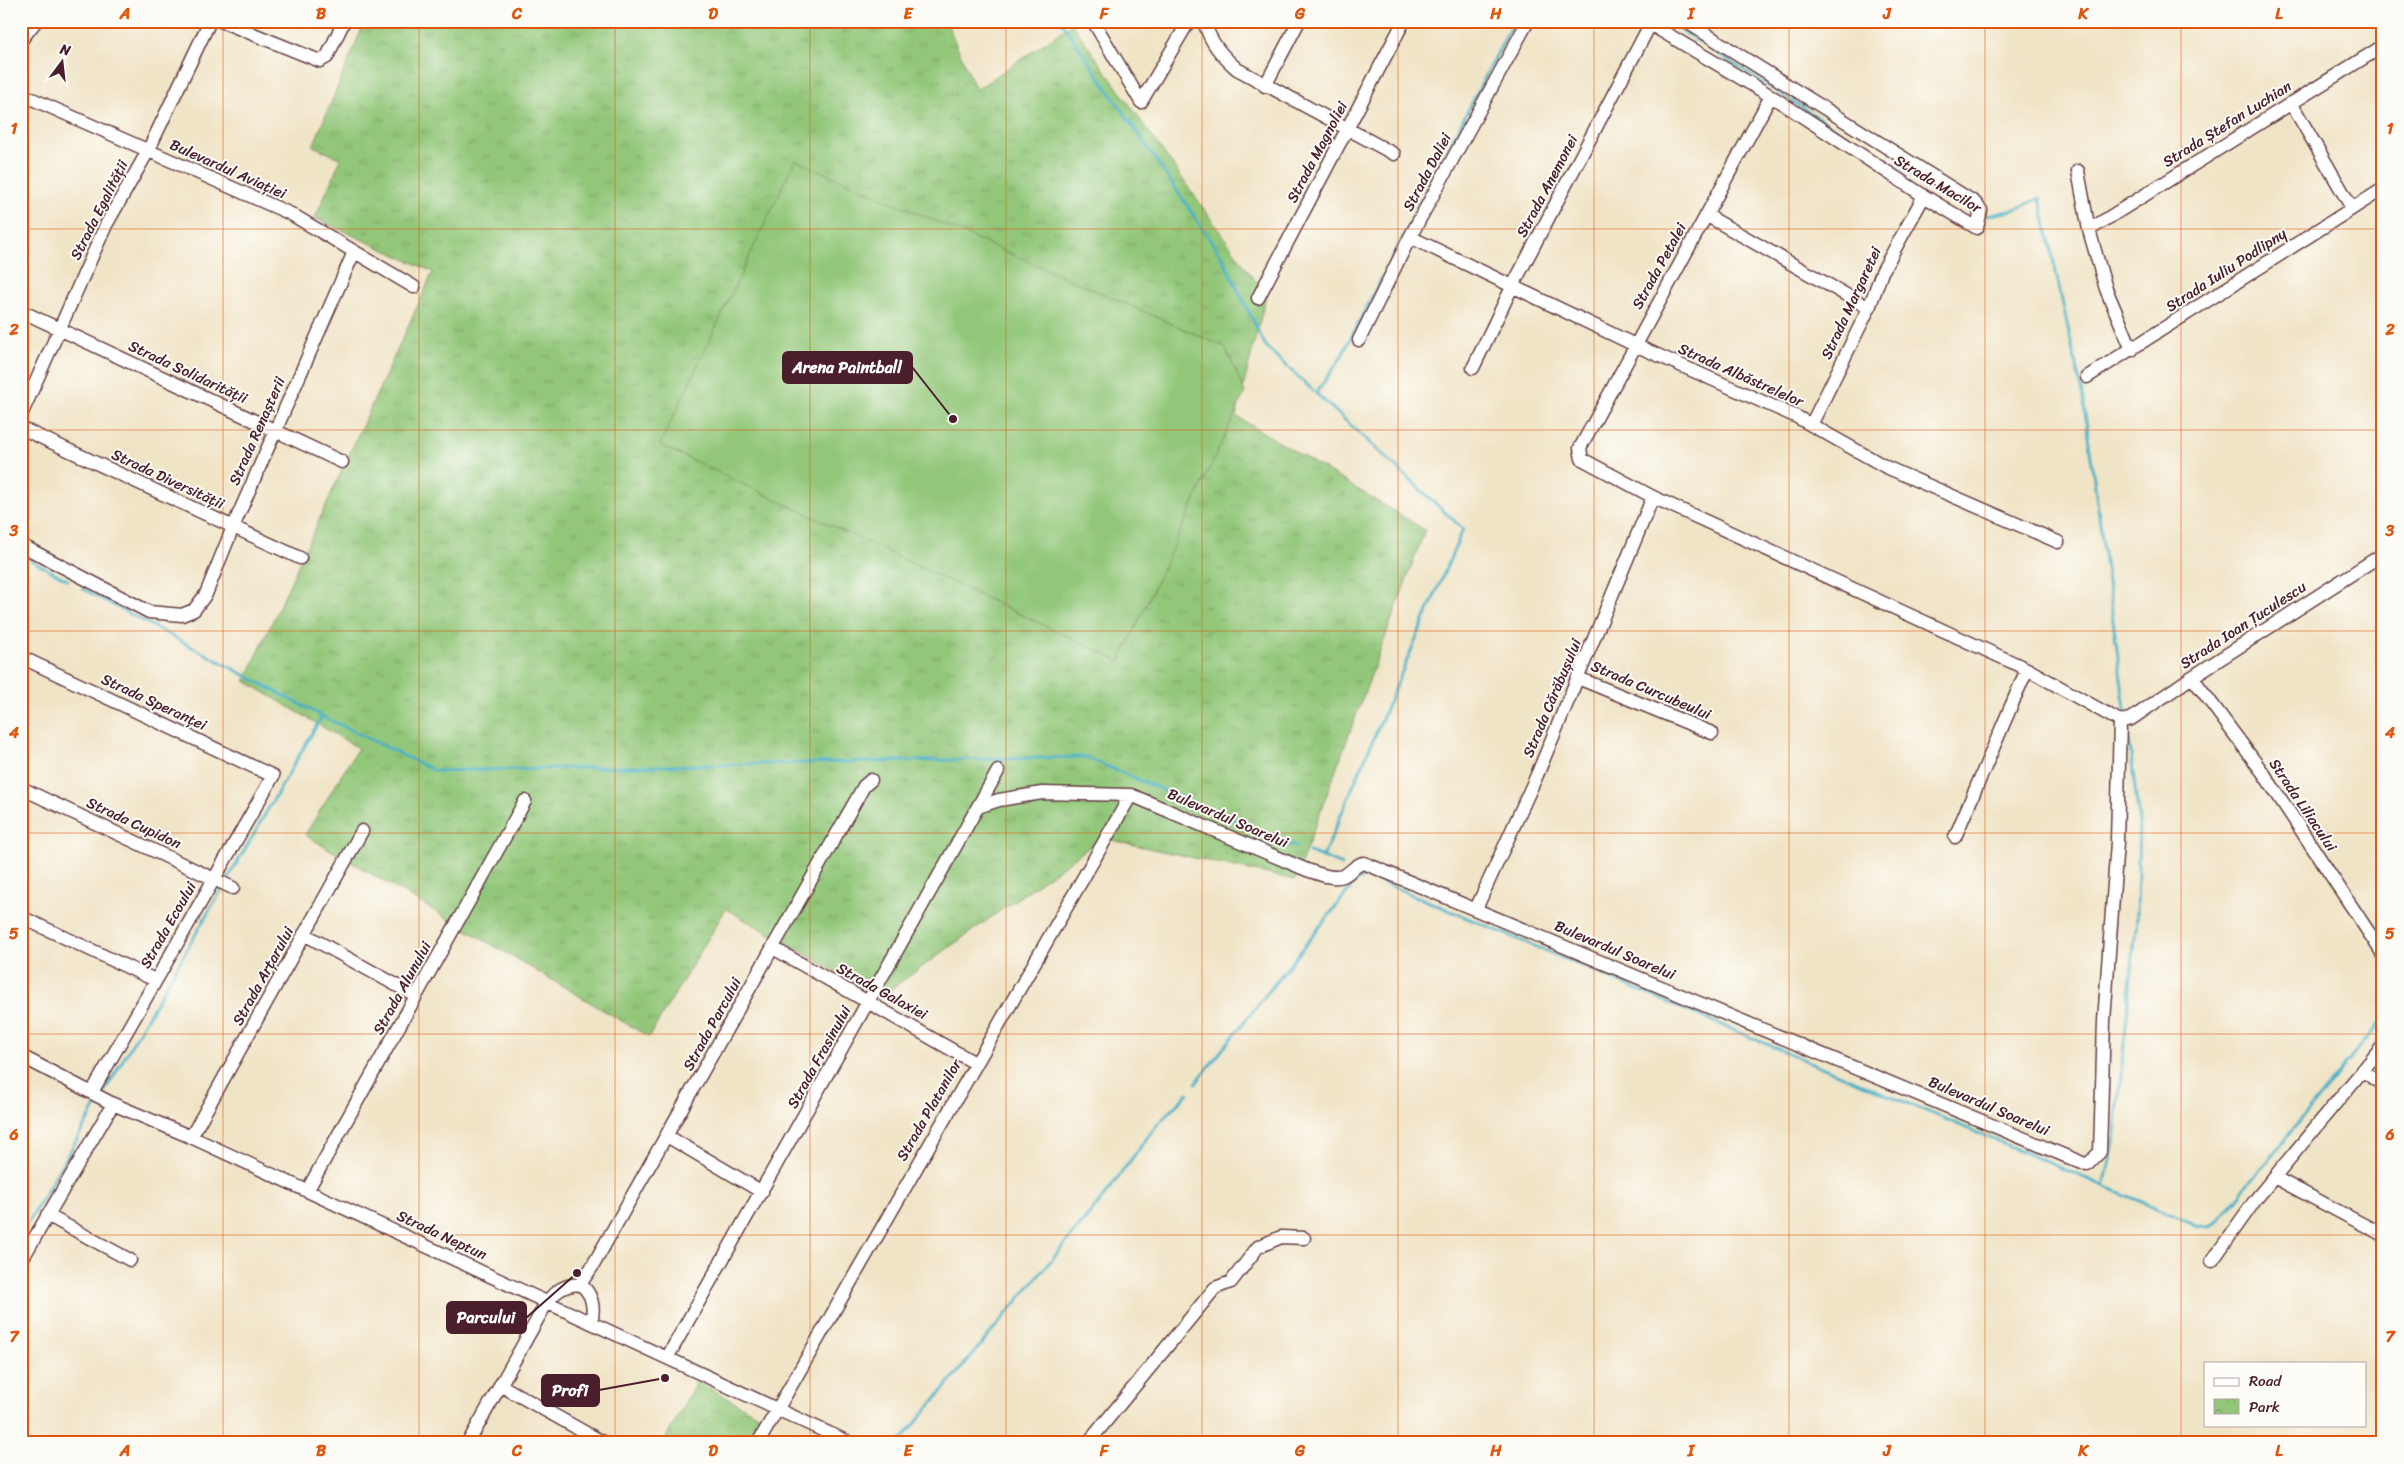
<svg xmlns="http://www.w3.org/2000/svg" width="2404" height="1464" font-family="Sriracha,sans-serif">
<style>
.grass{fill:url(#grass-tufts);stroke:#6e7352}
.park{fill:url(#park-crowns);stroke:#6e7352}
.pitch{fill:#92c779;stroke:#6e7352}
.lines{fill:none;stroke-linecap:round;stroke-linejoin:round}
.stream{stroke:#47b0c6;stroke-width:3}
.minor-casing{stroke:#633d42;stroke-width:15}
.minor{stroke:#fff;stroke-width:12}
.grid{fill:none;stroke:#e0560e;stroke-width:1;stroke-opacity:0.55}
.labels{text-anchor:middle;stroke-width:4;stroke-linejoin:round;paint-order:stroke}
.street-label{font-size:15px;fill:#4a1f2b;stroke:#fdfcf7}
.leader{fill:none;stroke:#4a1f2b;stroke-width:2}
.callout-dot{fill:#4a1f2b;stroke:#fdfcf7;stroke-width:2}
.callout{fill:#4a1f2b;stroke:#4a1f2b;stroke-width:2}
.callout-label{font-size:16px;text-anchor:middle;font-weight:bold;fill:#fff}
.neatline{fill:none;stroke:#e0560e;stroke-width:2}
.grid-label{font-size:16px;text-anchor:middle;font-weight:bold;fill:#e0560e}
</style>
<defs>
<pattern id="grass-tufts" width="24" height="20" patternUnits="userSpaceOnUse" patternTransform="scale(1.25)"><rect width="24" height="20" fill="#92c779"/><path d="M3 7l-1-3M5 7V3M7 7l1-3M15 17l-1-3M17 17v-4M19 17l1-3" fill="none" stroke="#7faa69"/></pattern>
<pattern id="park-crowns" width="20" height="18" patternUnits="userSpaceOnUse" patternTransform="scale(1.25)"><rect width="20" height="18" fill="#92c779"/><path d="M2 6a3 3 0 1 1 6 0M12 15a3 3 0 1 1 6 0" fill="none" stroke="#7faa69"/></pattern>
</defs>
<rect width="100%" height="100%" fill="#fdfcf7"/>
<filter id="ink" filterUnits="userSpaceOnUse"><feTurbulence type="fractalNoise" baseFrequency=".02" numOctaves="2"/><feDisplacementMap in="SourceGraphic" scale="10" xChannelSelector="R" yChannelSelector="G"/><feConvolveMatrix kernelMatrix="1 2 1 2 8 2 1 2 1" color-interpolation-filters="sRGB"/></filter>
<filter id="wash" filterUnits="userSpaceOnUse"><feTurbulence type="fractalNoise" baseFrequency=".0096" numOctaves="4" result="noise"/><feDisplacementMap in="SourceGraphic" scale="20" xChannelSelector="R" yChannelSelector="G"/><feGaussianBlur stdDeviation="1.12" result="paint"/><feColorMatrix in="noise" values="0 0 0 0 0 0 0 0 0 0 0 0 0 0 0 0 0 1.4 0 .05"/><feComposite in="paint" operator="in"/></filter>
<g filter="url(#wash)">
<rect width="100%" height="100%" fill="#f0e4c6"/>
<!-- grass -->
<path class="grass" d="M365,21h581l30,69 96,-66 194,272 -30,120 189,114 -130,350 -193,-42 -222,159 -154,-88 -77,128 -344,-202 53,-87 -113,-67 188,-409 -118,-54 26,-59 -28,-13z"/>
<!-- park -->
<path class="park" d="M697,1381l66,37 -14,25h-86z"/>
<!-- pitch -->
<path class="pitch" d="M795,160l430,187 20,45 -125,269 -460,-216z"/>
<g class="lines">
<!-- stream -->
<path class="stream" d="M1061,21l161,236 44,90 197,182 -140,328 -14,-5
M1667,21l167,107 139,85
M1985,215c20,-1 37,-8 55,-17l43,200 43,318
M1316,393l24,-34 174,-338
M21,555l47,25
M83,589l239,127 113,55 650,-14 212,90
M1323,857l19,8
M1358,872l841,354 11,1 8,-6 165,-202
M226,882l96,-166
M1196,1083l160,-202 11,-5
M102,1096l121,-209
M2104,1186l10,-43 23,-226 2,-95 -12,-100
M21,1235l78,-134
M899,1443l199,-239 59,-79 31,-32"/>
</g>
</g>
<g filter="url(#ink)">
<g class="lines">
<!-- minor casing -->
<g class="minor-casing">
<path id="minor" d="M221,21l99,40 7,-4 17,-36
M1093,21l48,81 48,-81
M1204,21c6,21 17,34 33,48l157,85
M1645,21l126,75 153,100 53,32 4,-18 -7,-8 -289,-181
M21,40l15,-19
M1265,86l34,-65
M21,94l270,120 123,73
M1771,96l-191,352 2,11 71,38 374,172 93,52
M2291,103l61,105
M2078,171l11,59 17,59 26,61
M1706,215l163,93
M2089,230l294,-184
M1410,237l225,108 162,72 89,50 172,75
M1258,298l146,-277
M21,311l321,151
M1359,340l51,-103 118,-216
M1473,368l39,-81 140,-266
M2087,377l296,-188
M21,415l85,-190 42,-74 62,-130
M1811,425l58,-117 13,-36 42,-76
M21,428l279,130
M21,545l128,67 33,3 12,-5 12,-16 27,-67 121,-275
M21,657l252,119 -181,316
M2192,677l72,97 119,180
M1578,678l134,55
M2120,721l11,-2 61,-42 191,-123
M21,788l212,100
M978,807l21,-7 43,-7 89,2 176,75c10,3 25,10 36,6 8,-3 12,-12 21,-13l723,302 13,-13 4,-131 13,-179 3,-121
M1955,837l72,-168
M1476,909l61,-134 116,-278
M21,917l134,63
M304,934l112,62
M773,948l202,115
M21,1056l92,48 78,33 659,306
M2362,1070l21,15
M667,1136l95,56
M191,1137l171,-306
M2274,1177l109,58
M307,1191l218,-390
M47,1215l83,45
M21,1261l92,-157
M2212,1261l44,-62 127,-153
M580,1284l12,-17 272,-481 7,-6
M667,1358l331,-587
M500,1385l104,58
M468,1443l79,-141c9,-12 18,-17 33,-18 12,9 15,23 11,38
M758,1443l373,-648
M1088,1443l127,-155 16,-6 27,-35 23,-10 23,1"/>
</g>
<!-- minor -->
<use href="#minor" class="minor"/>
</g>
</g>
<!-- grid -->
<path class="grid" d="M223,21v1422M419,21v1422M615,21v1422M810,21v1422M1006,21v1422M1202,21v1422M1398,21v1422M1594,21v1422M1789,21v1422M1985,21v1422M2181,21v1422M21,229h2362M21,430h2362M21,631h2362M21,833h2362M21,1034h2362M21,1235h2362"/>
<g class="labels">
<!-- street labels -->
<g class="street-label">
<text transform="translate(2227 124) rotate(-32)" y="5">Strada Ștefan Luchian</text>
<text transform="translate(1317 152) rotate(-62)" y="5">Strada Magnoliei</text>
<text transform="translate(228 169) rotate(24)" y="5">Bulevardul Aviației</text>
<text transform="translate(1427 172) rotate(-62)" y="5">Strada Daliei</text>
<text transform="translate(1938 184) rotate(31)" y="5">Strada Macilor</text>
<text transform="translate(1547 186) rotate(-62)" y="5">Strada Anemonei</text>
<text transform="translate(99 210) rotate(-63)" y="5">Strada Egalității</text>
<text transform="translate(1659 266) rotate(-61)" y="5">Strada Petalei</text>
<text transform="translate(2226 270) rotate(-33)" y="5">Strada Iuliu Podlipny</text>
<text transform="translate(1851 303) rotate(-65)" y="5">Strada Margaretei</text>
<text transform="translate(188 372) rotate(25)" y="5">Strada Solidarității</text>
<text transform="translate(1741 375) rotate(24)" y="5">Strada Albăstrelelor</text>
<text transform="translate(257 431) rotate(-66)" y="5">Strada Renașterii</text>
<text transform="translate(168 479) rotate(25)" y="5">Strada Diversității</text>
<text transform="translate(2243 625) rotate(-33)" y="5">Strada Ioan Țuculescu</text>
<text transform="translate(1651 690) rotate(23)" y="5">Strada Curcubeului</text>
<text transform="translate(1552 698) rotate(-67)" y="5">Strada Cărăbușului</text>
<text transform="translate(154 702) rotate(25)" y="5">Strada Speranței</text>
<text transform="translate(2303 805) rotate(56)" y="5">Strada Liliacului</text>
<text transform="translate(1228 818) rotate(23)" y="5">Bulevardul Soarelui</text>
<text transform="translate(134 823) rotate(25)" y="5">Strada Cupidon</text>
<text transform="translate(168 925) rotate(-60)" y="5">Strada Ecoului</text>
<text transform="translate(1615 950) rotate(23)" y="5">Bulevardul Soarelui</text>
<text transform="translate(263 976) rotate(-61)" y="5">Strada Arțarului</text>
<text transform="translate(402 988) rotate(-61)" y="5">Strada Alunului</text>
<text transform="translate(882 991) rotate(29)" y="5">Strada Galaxiei</text>
<text transform="translate(712 1024) rotate(-61)" y="5">Strada Parcului</text>
<text transform="translate(819 1057) rotate(-61)" y="5">Strada Frasinului</text>
<text transform="translate(1989 1106) rotate(23)" y="5">Bulevardul Soarelui</text>
<text transform="translate(929 1110) rotate(-60)" y="5">Strada Platanilor</text>
<text transform="translate(442 1235) rotate(25)" y="5">Strada Neptun</text>
</g>
</g>
<!-- callouts -->
<path class="leader" d="M953 419L912 367M577 1273L526 1318M665 1378L599 1390"/>
<g class="callout-dot">
<circle cx="953" cy="419" r="5"/>
<circle cx="577" cy="1273" r="5"/>
<circle cx="665" cy="1378" r="5"/>
</g>
<g class="callout">
<rect x="783" y="352" width="129" height="31" rx="5"/>
<rect x="447" y="1302" width="79" height="31" rx="5"/>
<rect x="542" y="1375" width="57" height="31" rx="5"/>
</g>
<g class="callout-label">
<text x="847" y="373">Arena Paintball</text>
<text x="486" y="1323">Parcului</text>
<text x="570" y="1396">Profi</text>
</g>
<!-- margin -->
<rect width="2404" height="1464" fill="none" stroke="#fdfcf7" stroke-width="55"/>
<!-- legend -->
<rect x="2204" y="1362" width="162" height="65" fill="#fdfcf7" stroke="#b5a4a5"/>
<rect x="2214" y="1378" width="25" height="8" fill="#ffffff" stroke="#b5a4a5"/>
<text x="2249" y="1386" font-size="15" fill="#4a1f2b">Road</text>
<rect x="2214" y="1399" width="25" height="15" fill="url(#park-crowns)" stroke="#b5a4a5"/>
<text x="2249" y="1412" font-size="15" fill="#4a1f2b">Park</text>
<!-- north arrow -->
<g transform="translate(62 62) rotate(15)" stroke="#fdfcf7" stroke-width="4" paint-order="stroke">
<path d="M0-4L9 19L0 12L-9 19Z" fill="#4a1f2b"/>
<text y="-8" font-size="14" font-weight="bold" text-anchor="middle" fill="#4a1f2b">N</text>
</g>
<rect x="28" y="28" width="2348" height="1408" class="neatline"/>
<g class="grid-label">
<text x="125" y="19">A</text>
<text x="321" y="19">B</text>
<text x="517" y="19">C</text>
<text x="713" y="19">D</text>
<text x="908" y="19">E</text>
<text x="1104" y="19">F</text>
<text x="1300" y="19">G</text>
<text x="1496" y="19">H</text>
<text x="1691" y="19">I</text>
<text x="1887" y="19">J</text>
<text x="2083" y="19">K</text>
<text x="2279" y="19">L</text>
<text x="14" y="134">1</text>
<text x="2390" y="134">1</text>
<text x="14" y="335">2</text>
<text x="2390" y="335">2</text>
<text x="14" y="536">3</text>
<text x="2390" y="536">3</text>
<text x="14" y="738">4</text>
<text x="2390" y="738">4</text>
<text x="14" y="939">5</text>
<text x="2390" y="939">5</text>
<text x="14" y="1140">6</text>
<text x="2390" y="1140">6</text>
<text x="14" y="1342">7</text>
<text x="2390" y="1342">7</text>
<text x="125" y="1456">A</text>
<text x="321" y="1456">B</text>
<text x="517" y="1456">C</text>
<text x="713" y="1456">D</text>
<text x="908" y="1456">E</text>
<text x="1104" y="1456">F</text>
<text x="1300" y="1456">G</text>
<text x="1496" y="1456">H</text>
<text x="1691" y="1456">I</text>
<text x="1887" y="1456">J</text>
<text x="2083" y="1456">K</text>
<text x="2279" y="1456">L</text>
</g>
</svg>
